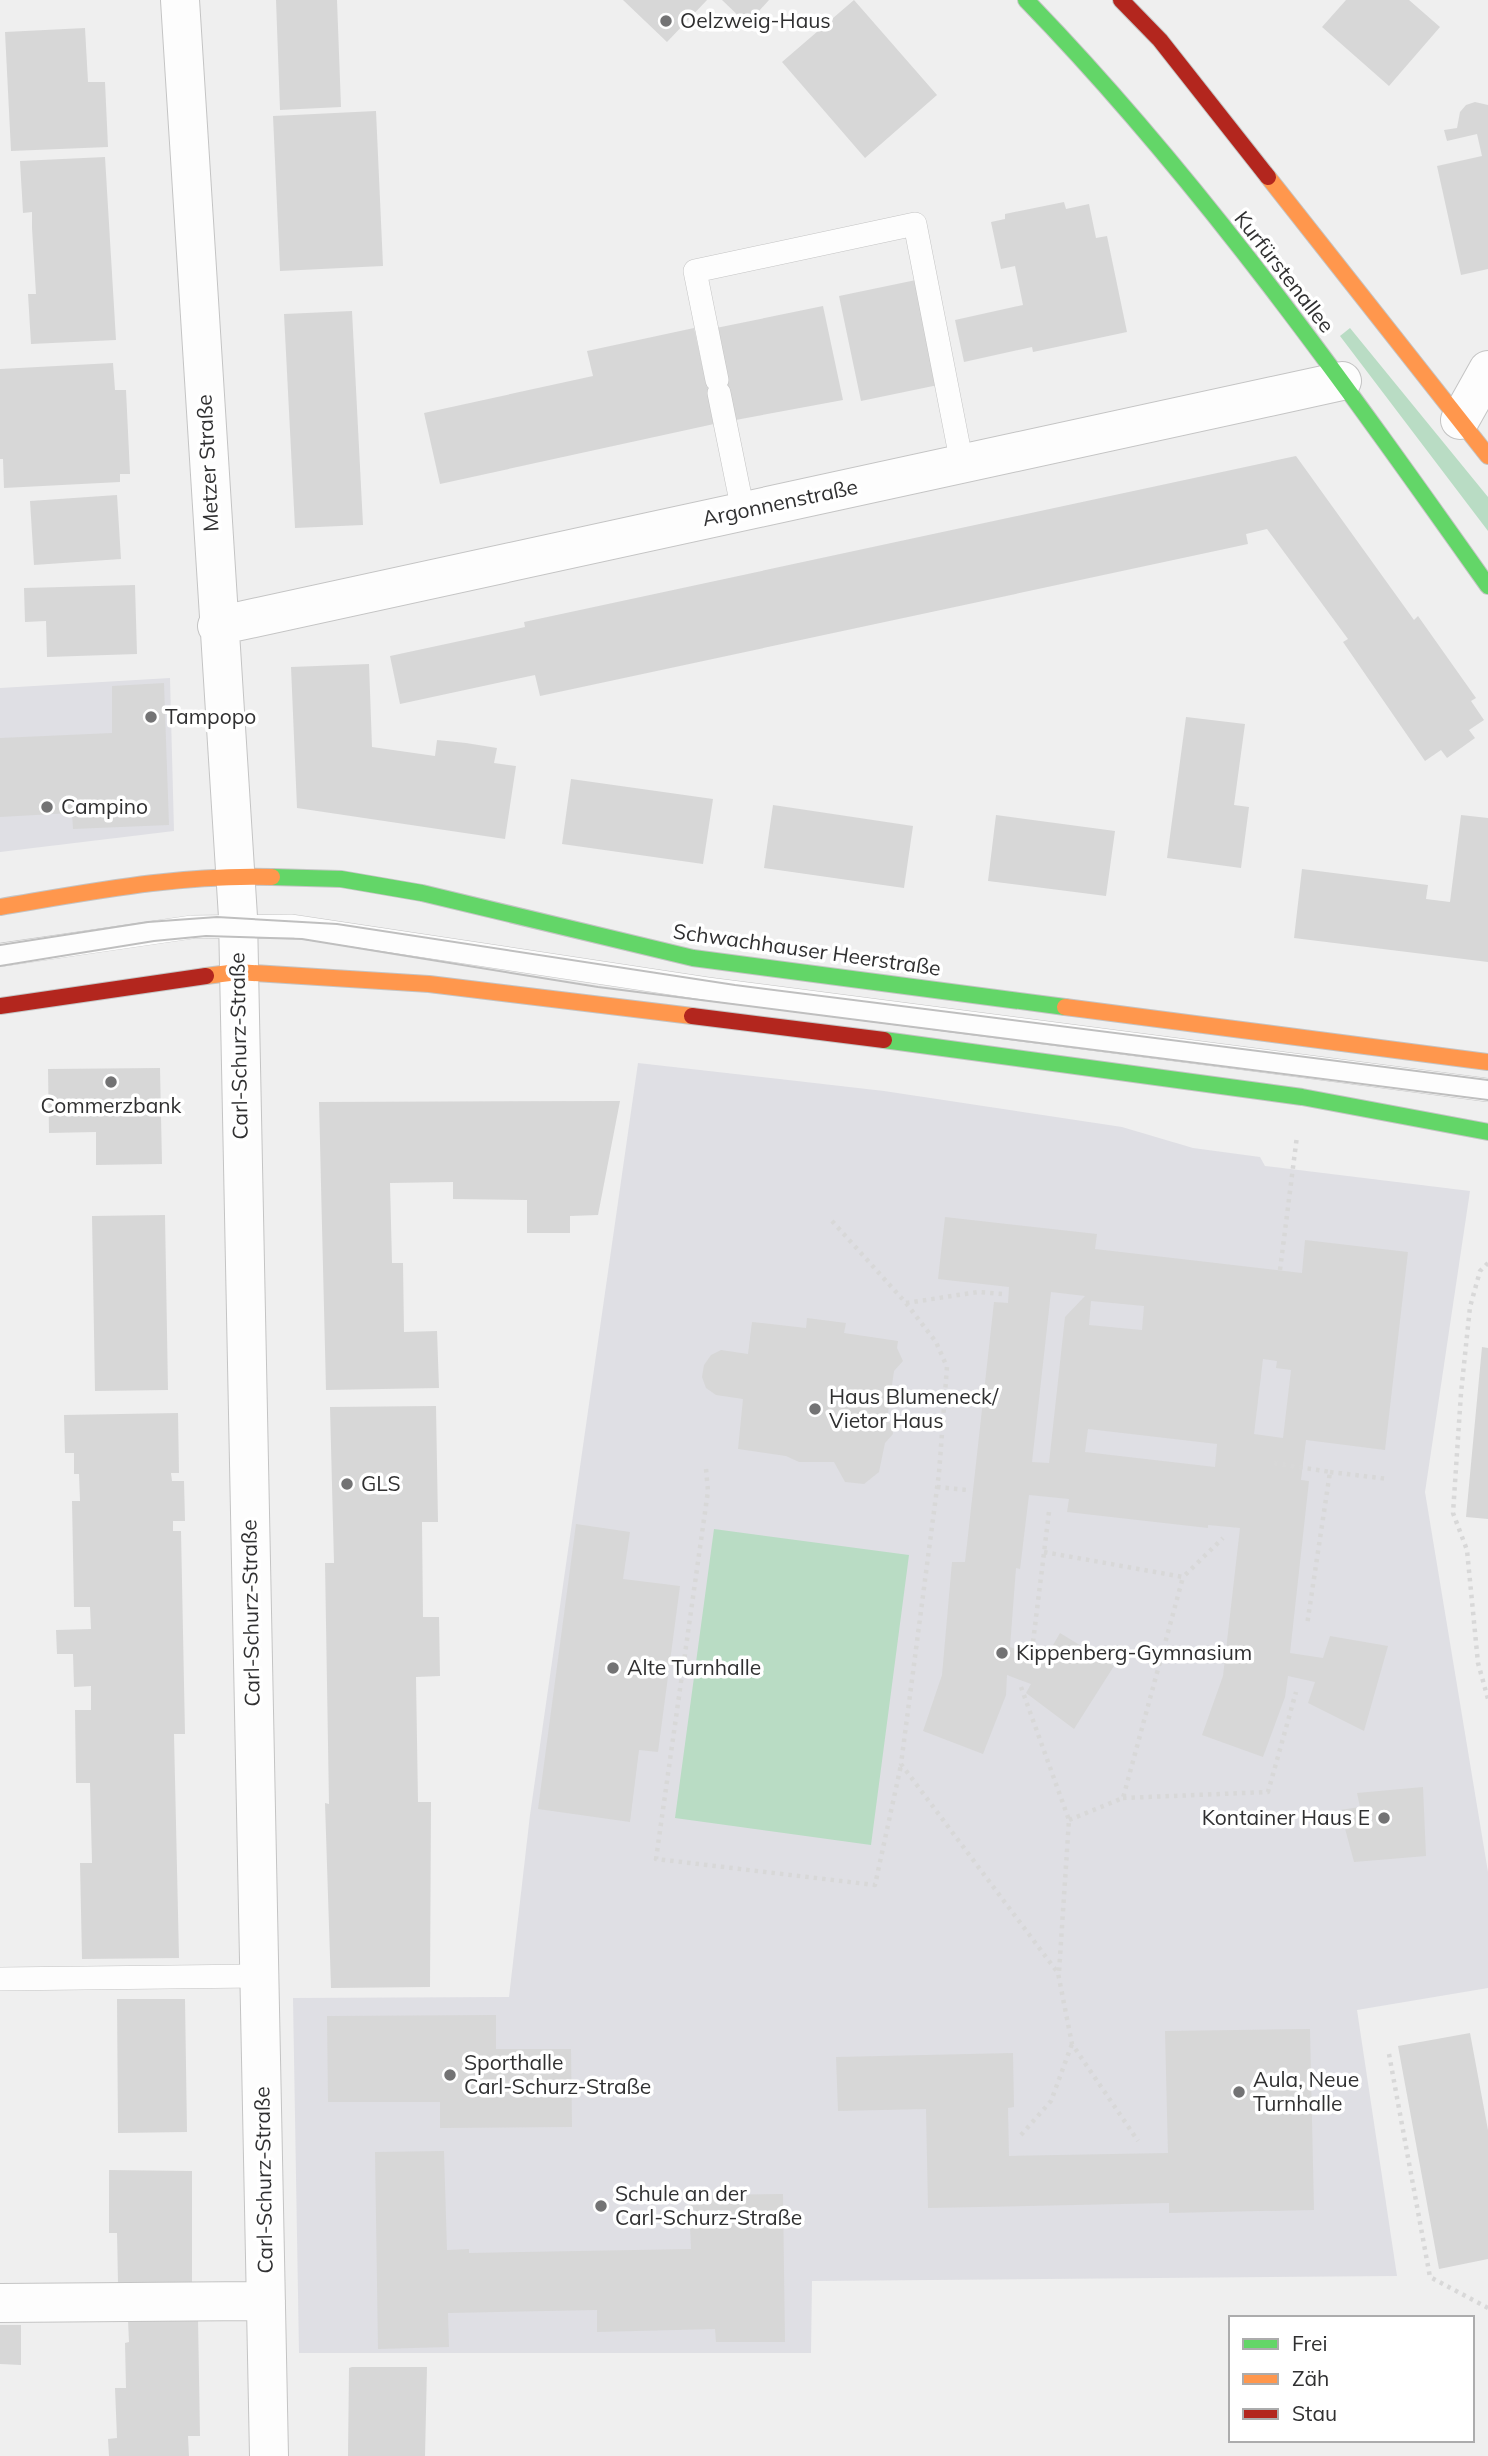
<svg xmlns="http://www.w3.org/2000/svg" width="1488" height="2456" font-family="Mulish,sans-serif">
<style>
.built{fill:#dfdfe4}
.green{fill:#b9dcc4}
.building{fill:#d7d7d7;fill-rule:evenodd}
.lines{fill:none;stroke-linecap:round;stroke-linejoin:round}
.lane-casing{stroke:#c4c4c4;stroke-width:24}
.street-casing{stroke:#c4c4c4;stroke-width:40}
.fast-casing{stroke:#c4c4c4;stroke-width:18}
.slow-casing{stroke:#c4c4c4;stroke-width:18}
.jam-casing{stroke:#c4c4c4;stroke-width:18}
.path{stroke:#d8d8d8;stroke-width:4.5;stroke-dasharray:3.5 5;stroke-linecap:butt}
.lane{stroke:#fdfdfd;stroke-width:23}
.street{stroke:#fdfdfd;stroke-width:38}
.fast{stroke:#63d668;stroke-width:16}
.slow{stroke:#ff974d;stroke-width:16}
.jam{stroke:#b3261e;stroke-width:16}
.tram{stroke:#bfbfbf;stroke-width:2}
.poi-dot{fill:#737374;stroke:#fff;stroke-width:2.5}
.labels{text-anchor:middle;stroke-width:7;stroke-linejoin:round;paint-order:stroke}
.poi-label{font-size:21px;fill:#303031;stroke:#fff;text-anchor:start}
.street-label{font-size:21px;fill:#303031;stroke:#fff}
</style>
<rect width="100%" height="100%" fill="#efefef"/>
<!-- built -->
<path class="built" d="M170,678l4,153 -174,21v-164z
M638,1063l246,28 238,36 71,21 67,9 5,9 205,25 -45,301 63,380v116l-131,22 40,266 -585,5 -1,72h-512l-6,-355 216,-1 21,-182z"/>
<!-- green -->
<path class="green" d="M1350,328l138,169v34l-148,-195z
M714,1529l195,26 -38,290 -196,-27z"/>
<!-- building -->
<path class="building" d="M276,0h61l4,107 -61,3z
M623,0h84l-40,42z
M722,0h47l-22,24z
M854,0l83,95 -72,63 -83,-96z
M1346,0h63l31,27 -51,59 -67,-59z
M85,28l3,54h17l3,65 -97,4 -6,-119z
M1475,102l13,3v164l-27,6 -24,-109 45,-10 -5,-22 -30,7 -3,-11 13,-2 3,-16 6,-7z
M376,111l7,155 -103,5 -7,-155z
M105,157l11,183 -85,4 -3,-50h8l-4,-66v-16l-9,1 -3,-52z
M1064,202l2,7 23,-5 7,34 11,-2 20,96 -94,20 -1,-5 -68,15 -9,-42 68,-15 -8,-39 -14,3 -10,-47 14,-3v-5z
M916,280l22,105 -77,16 -22,-105z
M823,306l20,94 -129,24 -274,60 -16,-71 169,-37 -6,-25 107,-23 12,55 11,-3 -1,-52z
M352,311l11,214 -68,3 -11,-214z
M113,363l2,27h11l4,84h-10v8l-116,6 -1,-29h-3v-90z
M1296,456l118,164 4,-4 58,82 -5,3 13,19 -15,10 6,8 -28,20 -6,-8 -16,11 -82,-119 5,-3 -81,-110 -21,5 2,10 -708,152 -5,-21 -135,29 -10,-48 135,-29 -1,-5z
M117,495l4,64 -87,6 -4,-64z
M135,585l2,69 -90,3 -1,-36 -21,1 -1,-34z
M369,664l3,83 63,9 2,-16 29,3 31,5 -3,15 22,3 -11,73 -208,-31 -6,-141z
M164,683l5,142 -96,4 -1,-16 -72,4v-79l112,-5v-47z
M1186,717l59,7 -11,81 15,2 -8,61 -74,-10z
M571,779l142,20 -10,65 -141,-20z
M773,805l140,21 -9,62 -140,-20z
M996,815l119,16 -9,65 -118,-15z
M1461,815l27,3v144l-194,-24 8,-69 126,16 -2,14 24,3z
M160,1068l2,96 -66,1v-33l-47,1 -1,-64z
M620,1101l-22,114 -28,1v17h-43v-33l-74,-1v-17l-63,1 2,80h11l1,69 33,-1 2,57 -113,2 -7,-288z
M165,1215l3,175 -73,1 -3,-175z
M945,1217l152,17 -2,15 207,24 3,-33 103,12 -23,198 -79,-10 -5,40 8,1 -19,172 33,5 7,-22 58,10 -24,85 -56,-28 7,-21 -27,-6 -3,21 -22,60 -61,-22 21,-59 17,-148 -32,-3v3l-141,-16 2,-13 -40,-4 -9,74 -4,-1 -6,79 35,12 15,-26 54,33 -40,63 -48,-36 5,-9 -24,-9 -1,20 -23,59 -60,-23 19,-56 10,-113h13l29,-260 14,1 1,-16 -71,-8zM1051,1292l34,4 -20,21 -16,146 -17,-1zM1091,1301l53,5 -2,24 -53,-5zM1263,1359l14,2 -1,7 15,2 -8,68 -29,-4zM1088,1429l129,15 -2,23 -130,-15z
M807,1318l39,5 -2,10 54,8 -1,7 6,13 -9,10 -7,49 5,5 1,9 -8,9 -6,29 -15,12 -19,-2 -11,-20h-35l-13,-6 -48,-7 5,-50 -27,-4 -10,-7 -4,-11 2,-12 7,-10 10,-5 27,4 4,-32 54,6z
M1482,1347l6,1v171l-22,-2z
M436,1406l2,116h-16l1,95h16l1,59 -24,1 2,125h13l-1,185 -99,1 -6,-185 4,1 -4,-241h9l-4,-156z
M178,1413l1,60h-8l1,8h12l1,40h-12v10h8l4,203h-11l5,224 -97,1 -2,-96h12l-2,-80h-14l-1,-73h16v-24l-17,1 -1,-33h-16l-1,-24 35,-1 -1,-22h-16l-2,-106h8l-1,-27h-5v-21h-9l-1,-38z
M576,1524l54,8 -7,47 57,7 -22,166 -19,-2 -9,72 -92,-13z
M1423,1787l3,69 -72,6 -14,-52 20,-3 -3,-14z
M117,1999h68l2,133 -69,1z
M496,2015v34h75l1,78 -132,1v-26h-112l-1,-86z
M1310,2029l4,181 -145,3v-10l-241,5 -2,-99 -88,2 -2,-54 177,-4 1,54 -6,1 1,48 159,-3 -3,-122z
M1470,2033l18,97v129l-49,10 -41,-223z
M444,2151l3,99 22,-1v4l222,-4 -2,-49h23v-5l71,-1 2,148h-69l-1,-13 -118,3v-22l-149,3 1,34 -71,2 -3,-197z
M109,2170l83,1v112h-74l-1,-50h-8z
M198,2318l2,118h-12l1,20h-80l-1,-17 9,-1 -2,-50h11l-1,-45 4,-1 -1,-22z
M0,2325h21v40l-21,-1z
M352,2367h75l-2,89h-77l1,-88z"/>
<g class="lines">
<!-- lane casing -->
<g class="lane-casing">
<path id="lane" d="M717,380l-22,-109 220,-47 47,240
M719,393l24,118
M0,955l192,-28 100,-1 417,63 779,101
M0,1979l258,-3"/>
</g>
<!-- street casing -->
<g class="street-casing">
<path id="street" d="M180,0l58,917 31,1539
M1460,420l28,-50
M217,626l1125,-245
M0,2303l266,-2"/>
</g>
<!-- fast casing -->
<g class="fast-casing">
<path id="fast" d="M1026,0c173,178 319,384 462,586
M272,877l69,2 81,14 271,65 372,49
M884,1040l418,57 186,35"/>
</g>
<!-- slow casing -->
<g class="slow-casing">
<path id="slow" d="M1268,177l220,279
M0,907c90,-15 180,-33 272,-30
M206,976l31,-4 192,12 263,32
M1065,1007l423,55"/>
</g>
<!-- jam casing -->
<g class="jam-casing">
<path id="jam" d="M1121,0l39,40 108,137
M0,1006l206,-30
M692,1016l192,24"/>
</g>
<!-- path -->
<path class="path" d="M832,1221l74,82 30,39 11,25 -8,106 -38,291 157,209 14,71 66,97
M1488,1263l-8,8 -10,36 -9,86 -8,120 14,37 11,113 10,36
M1280,1270l17,-134
M906,1303l72,-11 24,2
M1274,1463l56,9 -23,153
M706,1469l2,22 -52,368 219,26 26,-120
M1330,1472l58,7
M937,1487l30,3
M1044,1552l139,25 40,-39
M1033,1642l16,-130
M1021,1687l48,133 -10,152
M1123,1798l145,-6 28,-100
M1069,1820l54,-22 60,-221
M1389,2054l41,223 58,31
M1021,2135l30,-34 21,-57"/>
<!-- lane -->
<use href="#lane" class="lane"/>
<!-- street -->
<use href="#street" class="street"/>
<!-- fast -->
<use href="#fast" class="fast"/>
<!-- slow -->
<use href="#slow" class="slow"/>
<!-- jam -->
<use href="#jam" class="jam"/>
<!-- tram -->
<path class="tram" d="M0,945l148,-23 69,-5 120,7 398,61 753,95
M0,966l154,-25 52,-5 96,3 296,48 890,113"/>
</g>
<!-- markers -->
<g class="poi-dot">
<circle cx="666" cy="21" r="7"/>
<circle cx="151" cy="717" r="7"/>
<circle cx="47" cy="807" r="7"/>
<circle cx="111" cy="1082" r="7"/>
<circle cx="815" cy="1409" r="7"/>
<circle cx="347" cy="1484" r="7"/>
<circle cx="1002" cy="1653" r="7"/>
<circle cx="613" cy="1668" r="7"/>
<circle cx="1384" cy="1818" r="7"/>
<circle cx="450" cy="2075" r="7"/>
<circle cx="1239" cy="2092" r="7"/>
<circle cx="601" cy="2206" r="7"/>
</g>
<g class="labels">
<!-- poi labels -->
<g class="poi-label">
<text x="680" y="28">Oelzweig-Haus</text>
<text x="165" y="724">Tampopo</text>
<text x="61" y="814">Campino</text>
<text x="111" y="1113" text-anchor="middle">Commerzbank</text>
<text x="829" y="1404">Haus Blumeneck/<tspan x="829" dy="24">Vietor Haus</tspan></text>
<text x="361" y="1491">GLS</text>
<text x="1016" y="1660">Kippenberg-Gymnasium</text>
<text x="627" y="1675">Alte Turnhalle</text>
<text x="1370" y="1825" text-anchor="end">Kontainer Haus E</text>
<text x="464" y="2070">Sporthalle<tspan x="464" dy="24">Carl-Schurz-Straße</tspan></text>
<text x="1253" y="2087">Aula, Neue<tspan x="1253" dy="24">Turnhalle</tspan></text>
<text x="615" y="2201">Schule an der<tspan x="615" dy="24">Carl-Schurz-Straße</tspan></text>
</g>
<!-- street labels -->
<g class="street-label">
<text transform="translate(1284 272) rotate(52)" y="7">Kurfürstenallee</text>
<text transform="translate(208 463) rotate(-93)" y="7">Metzer Straße</text>
<text transform="translate(780 503) rotate(-12)" y="7">Argonnenstraße</text>
<text transform="translate(807 950) rotate(8)" y="7">Schwachhauser Heerstraße</text>
<text transform="translate(239 1046) rotate(-91)" y="7">Carl-Schurz-Straße</text>
<text transform="translate(251 1613) rotate(-91)" y="7">Carl-Schurz-Straße</text>
<text transform="translate(264 2180) rotate(-91)" y="7">Carl-Schurz-Straße</text>
</g>
</g>
<!-- legend -->
<rect x="1229" y="2316" width="245" height="126" fill="#ffffff" stroke="#acacad" stroke-width="2"/>
<rect x="1243" y="2339" width="35" height="10" fill="#63d668" stroke="#acacad" stroke-width="2"/>
<text x="1292" y="2351" font-size="21" fill="#303031">Frei</text>
<rect x="1243" y="2374" width="35" height="10" fill="#ff974d" stroke="#acacad" stroke-width="2"/>
<text x="1292" y="2386" font-size="21" fill="#303031">Zäh</text>
<rect x="1243" y="2409" width="35" height="10" fill="#b3261e" stroke="#acacad" stroke-width="2"/>
<text x="1292" y="2421" font-size="21" fill="#303031">Stau</text>
</svg>
